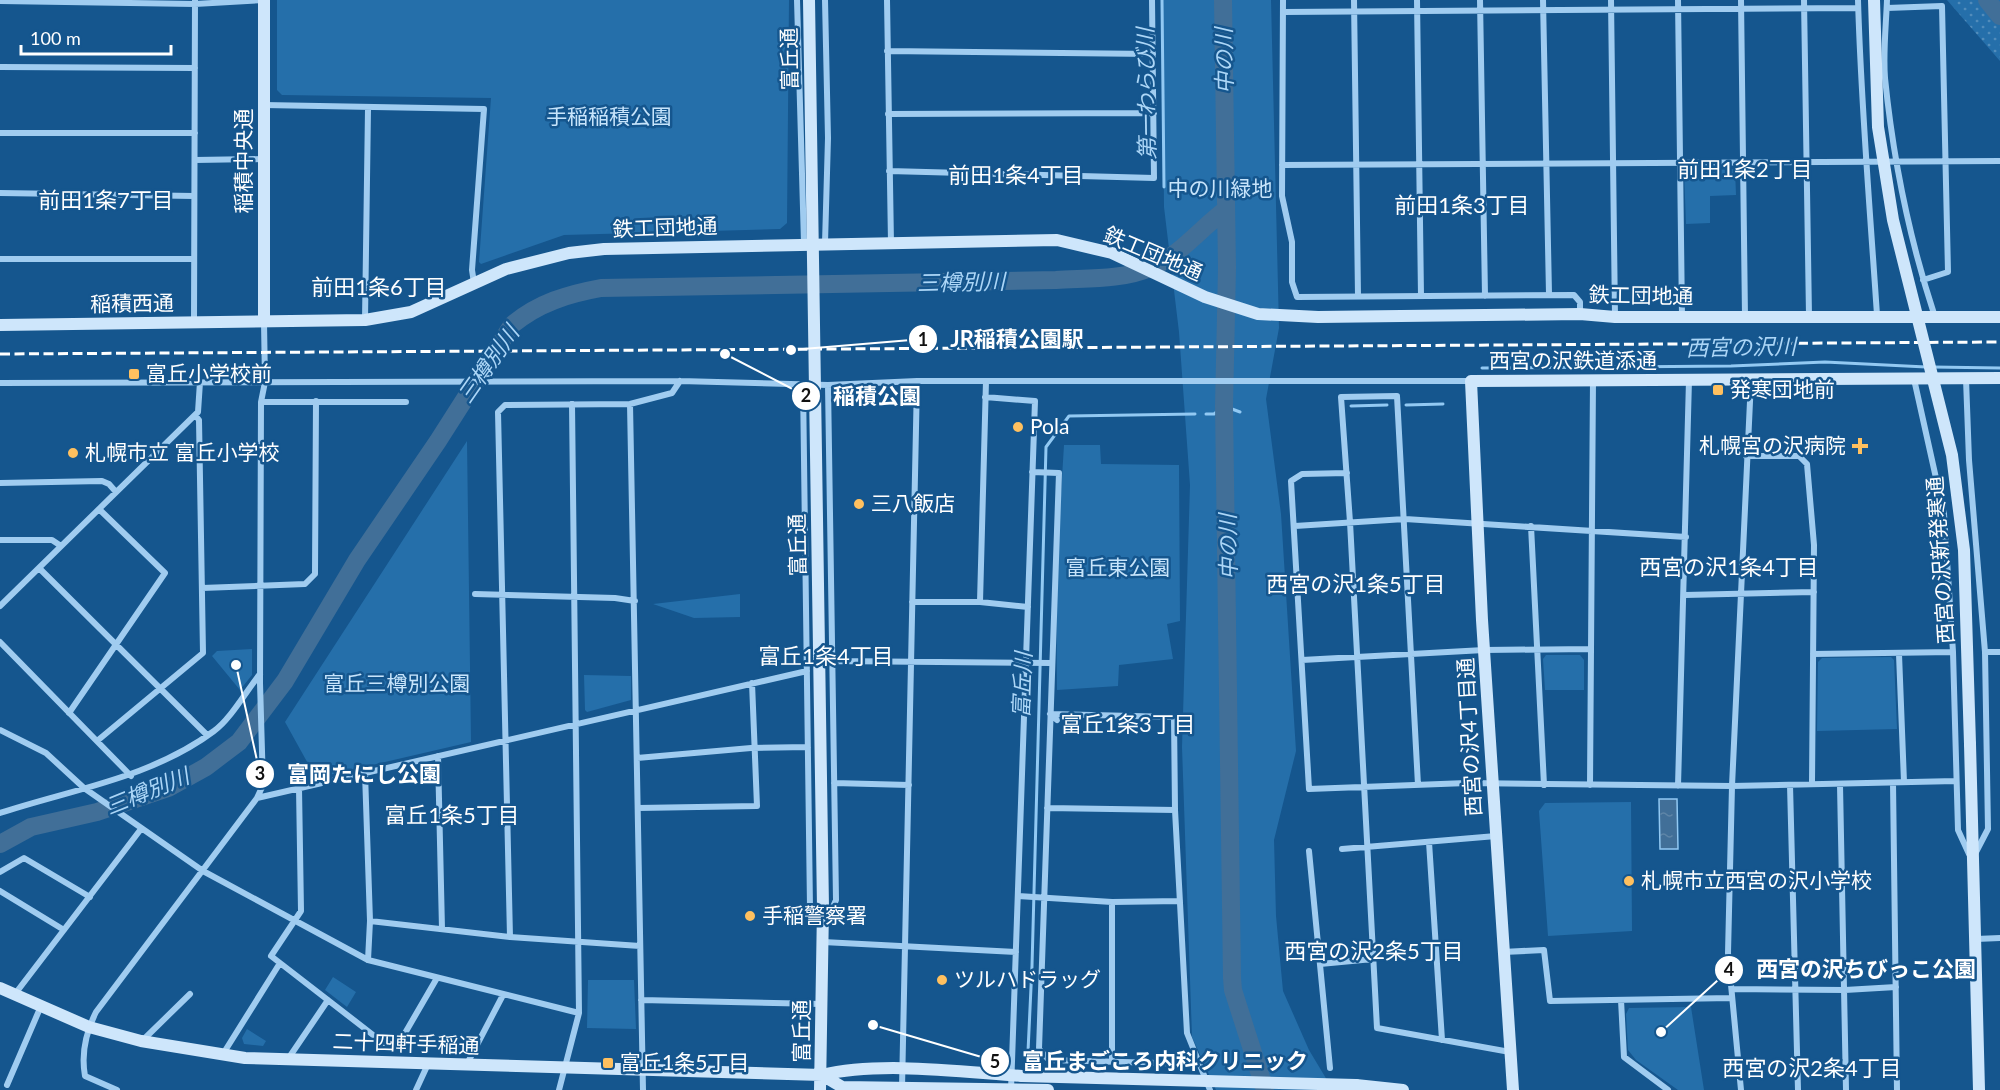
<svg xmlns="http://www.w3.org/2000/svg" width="2000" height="1090" font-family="Lato,'Noto Sans JP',sans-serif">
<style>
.grass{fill:url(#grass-dots)}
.green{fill:#256faa}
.water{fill:url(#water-ripples);stroke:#92c9f3;stroke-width:1.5}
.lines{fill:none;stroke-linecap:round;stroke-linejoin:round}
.stream{stroke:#92c9f3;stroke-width:3}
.river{stroke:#416f98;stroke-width:18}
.street{stroke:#a0ccf0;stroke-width:6}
.secondary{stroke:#cee6fb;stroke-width:12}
.rail{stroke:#fff;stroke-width:3;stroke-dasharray:10 4.5;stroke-linecap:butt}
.secondary-bridge{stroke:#cee6fb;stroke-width:12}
.poi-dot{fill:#ffc05f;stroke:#15568e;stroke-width:2}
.labels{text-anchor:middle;stroke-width:5;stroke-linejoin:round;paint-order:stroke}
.street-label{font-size:21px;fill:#fff;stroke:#15568e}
.park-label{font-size:21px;fill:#c7e4fb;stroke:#15568e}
.poi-label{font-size:21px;fill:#fff;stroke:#15568e;text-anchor:start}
.water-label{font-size:22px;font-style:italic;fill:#acd6f7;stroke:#15568e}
.neighbourhood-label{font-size:22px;fill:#fff;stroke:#15568e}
.leader{fill:none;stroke:#fff;stroke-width:2}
.callout-dot{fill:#fff;stroke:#15568e;stroke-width:2}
.mark-label{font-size:18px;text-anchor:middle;font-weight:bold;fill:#111}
.callout-label{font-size:22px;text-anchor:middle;font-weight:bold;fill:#fff;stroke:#15568e;stroke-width:5;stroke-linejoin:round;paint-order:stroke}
</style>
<defs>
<pattern id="grass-dots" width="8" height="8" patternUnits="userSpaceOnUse" patternTransform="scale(1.5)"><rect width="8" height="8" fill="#256faa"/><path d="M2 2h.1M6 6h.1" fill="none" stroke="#518cbb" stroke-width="1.8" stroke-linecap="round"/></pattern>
<pattern id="water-ripples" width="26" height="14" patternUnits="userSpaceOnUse" patternTransform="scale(1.5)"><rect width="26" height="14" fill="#416f98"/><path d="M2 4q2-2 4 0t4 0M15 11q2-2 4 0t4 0" fill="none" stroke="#5e85a7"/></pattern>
</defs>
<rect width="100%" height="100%" fill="#15568e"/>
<!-- grass -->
<path class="grass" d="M1947,0h53v61z"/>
<!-- green -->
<path class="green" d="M277,0h512l-2,223 -7,6 -216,6 -83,29 -2,-2 12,-164 -209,-3 -5,-5z
M1162,0h109l8,328 -13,71 15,115 15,237 -22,89 2,76 7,75 26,59 24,40h-117l-24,-53 -10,-290 8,-262 -11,-153 -15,-125z
M1735,169l1,26 -26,1v27l-24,1 -2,-53z
M467,441l4,301 -155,36 -31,-56z
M1064,445h36l1,19 78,1 1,156 -13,3 6,35 -54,6 -1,21 -61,4 -1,-114z
M740,594v23l-46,1 -41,-14z
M252,649v26l-12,15 -28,-34 5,-5z
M1546,655h34l4,5v30h-39l-2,-31z
M1891,657l3,3 3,69 -80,2 1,-69 4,-4z
M584,675l47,1v24l-44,12 -2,-2z
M1631,802l1,129 -84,5 -9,-125 6,-8z
M333,977l23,15 -9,15 -22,-17z
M588,980h46l2,49 -49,-1z
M1691,1007l13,83h-26l-42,-30 -8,-10 -2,-36 3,-6z
M247,1029l19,12 -3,5 -19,-2 -2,-6z"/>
<!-- water -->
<path class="water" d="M1659,799h18l1,50h-18z"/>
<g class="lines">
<!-- stream -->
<path class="stream" d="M1162,0l2,187
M1933,367l67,1
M1482,368l249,-2 94,-4 101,5
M1406,405l37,-1
M1351,406l36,-1
M1206,414h8l10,-8 16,6
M1027,1073l5,-107 14,-519 23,-31 126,-2"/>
<!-- river -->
<path class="river" d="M1223,0l4,268 -3,138 8,572 1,12 32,100
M1987,0l13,16
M0,844l31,-17 66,-15 71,-24 38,-21 33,-25 46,-61 72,-121 81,-119 74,-116c26,-22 56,-31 89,-37l455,-8c30,-2 66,0 94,-12 28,-11 50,-39 74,-57"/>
<!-- street -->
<path class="street" d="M797,0l7,243
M825,0l3,138 -3,105
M887,0l4,243
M1283,0l-1,196 10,46v40l5,15 277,-2 6,7v12
M1354,0l4,296
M1417,0l4,296
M1480,0l5,296
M1543,0l6,294
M1611,0l4,317
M1678,0l4,317
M1741,0l4,317
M1804,0l5,316
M1858,0c3,105 12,210 19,315
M1887,0c-1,26 -4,53 -2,78 8,80 25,163 50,239
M0,1l195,3 69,-4
M1887,8l55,-2 6,266 -25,8
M1283,12l575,-4
M887,51l266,3
M0,67l195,1
M264,105l220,4 -12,161 2,13
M888,114l266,-1
M0,133h195
M195,160l68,-1
M1282,165l718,-4
M889,171l265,7 -2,-178
M0,193l194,3
M0,259h193
M365,320l3,-211
M194,323l1,-323
M1914,379l30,135 9,138 5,178 11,24
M1966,379l3,81 16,192 3,177 -13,25
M0,383l680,-2 148,4 89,-4h554
M803,384l7,524 11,18
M985,397l50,4 -24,689
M261,402h145
M630,404l13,686
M1746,456h53l8,8 7,81 -2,238
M1032,472l27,1 -20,576 10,11 148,4
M1347,473l-45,1 -11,7 18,308 158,-6 265,3 224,-5
M0,483l102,-2 7,3 7,8
M1295,526l110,-7 281,18
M1531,526l13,259
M0,540h52l9,6
M39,568l168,167
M202,588l103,-4 10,-10 1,-173
M475,594l140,4 20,3
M1685,595l129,-3
M912,602h68l48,5
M980,602l6,-221
M0,606l198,-194 2,-30
M0,642l131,134
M1985,652h15
M1813,654l140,-2
M1899,654l5,128
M1302,660l182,-10 107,-1
M833,661l219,2
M69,713l96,-140 -66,-64
M1057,720l-7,-6 124,3 1,93 12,223 23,57
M0,730l46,23 38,35 119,83 165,89 211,53
M97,741l106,-88 -4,-233 -4,-5
M438,756l4,173
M637,758l114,-10 57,-1
M365,773l5,148 -2,39
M834,783l75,2
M1893,783l4,307
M1418,785l-21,-389 -56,1 9,125 27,506 133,24
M1590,785l3,-405
M1790,785l8,305
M1840,785l6,305
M1678,786l11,-406
M299,788l2,123 -30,45 115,89 15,-5 36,-62
M257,798l550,-127
M638,808l119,-2 -5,-123
M1047,808l128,2
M0,813c73,-24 151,-35 214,-82 16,-11 33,-41 46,-57
M1429,842l13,198
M1342,849l154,-13
M1309,851l21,217
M0,872l24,-14 66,39
M0,891l64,39
M1018,896l94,6 68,-1
M370,921l140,16 130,9
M826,923l10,-23 -8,-515
M510,937l-12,-525 7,-7 125,-1 42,-11 8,-12
M1976,939l24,-1
M823,942l193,10
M1503,952l41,-2 6,51 182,-3
M1320,964l53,-5
M1732,989l113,1 51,-3
M15,994l126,-165
M641,1000l180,4
M1621,1000l3,57 44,33
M143,1040l47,-46
M223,1054l57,-91
M288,1059l40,-59
M1112,1061v-159
M467,1064l36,-69
M7,1085l34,-79
M902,1088l15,-707
M117,1090l-32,-14c-4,-22 1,-44 11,-64l161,-214 6,-13 -3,-102 1,-281 4,-20 -1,-60
M416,1090l12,-26
M559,1090l20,-77 -7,-609
M1741,1090l-13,-137 4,-167 19,-406"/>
<!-- secondary -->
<path class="secondary" d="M264,0v321
M0,325l365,-5 46,-8 95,-43 63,-16 35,-4 453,-9 55,13 93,44 53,17 60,3 262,-3 35,3h385
M1970,744l9,346
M0,988l89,39 52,14 104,17 577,17c58,-14 140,-3 200,1
M822,1075l20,12 206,3
M1356,1085l47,5
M820,1090l3,-182
M1513,1090l-31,-470 -11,-239 529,-3"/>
<!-- rail -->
<path class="rail" d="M0,354l2000,-12"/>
<!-- secondary-bridge -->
<path class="secondary-bridge" d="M809,0l14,908
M1874,0l4,127 15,93 59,235 12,95 6,194
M1022,1076l334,9"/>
</g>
<!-- markers -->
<g class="poi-dot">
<rect x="128" y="368" width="12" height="12" rx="3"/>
<rect x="1712" y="384" width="12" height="12" rx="3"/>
<circle cx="1018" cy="427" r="6"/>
<path d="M1857 437h6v6h6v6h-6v6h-6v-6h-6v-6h6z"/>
<circle cx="73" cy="453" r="6"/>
<circle cx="859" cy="504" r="6"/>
<circle cx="1629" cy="881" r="6"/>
<circle cx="750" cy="916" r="6"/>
<circle cx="942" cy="980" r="6"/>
<rect x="602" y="1057" width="12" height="12" rx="3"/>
</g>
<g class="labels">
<!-- street labels -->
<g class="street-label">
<text transform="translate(790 59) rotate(-91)" y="7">富丘通</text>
<text transform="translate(244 161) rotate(-90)" y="7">稲積中央通</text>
<text transform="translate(665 228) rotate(-2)" y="7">鉄工団地通</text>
<text transform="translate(1153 254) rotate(23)" y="7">鉄工団地通</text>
<text transform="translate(1641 296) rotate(1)" y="7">鉄工団地通</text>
<text transform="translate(132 304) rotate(-1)" y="7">稲積西通</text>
<text x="1573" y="368">西宮の沢鉄道添通</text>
<text transform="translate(798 545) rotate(-91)" y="7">富丘通</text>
<text transform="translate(1941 560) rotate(-94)" y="7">西宮の沢新発寒通</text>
<text transform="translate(1470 737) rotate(-93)" y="7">西宮の沢4丁目通</text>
<text transform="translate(802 1031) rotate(-90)" y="7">富丘通</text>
<text transform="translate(406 1044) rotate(2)" y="7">二十四軒手稲通</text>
</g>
<!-- park labels -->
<g class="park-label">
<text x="609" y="124">手稲稲積公園</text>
<text x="1220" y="196">中の川緑地</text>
<text x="1118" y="575">富丘東公園</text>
<text x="397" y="691">富丘三樽別公園</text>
</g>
<!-- poi labels -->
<g class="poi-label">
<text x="146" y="381">富丘小学校前</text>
<text x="1730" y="397">発寒団地前</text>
<text x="1030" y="434">Pola</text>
<text x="1846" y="453" text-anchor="end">札幌宮の沢病院</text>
<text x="85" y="460">札幌市立 富丘小学校</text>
<text x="871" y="511">三八飯店</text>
<text x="1641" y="888">札幌市立西宮の沢小学校</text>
<text x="762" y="923">手稲警察署</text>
<text x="954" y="987">ツルハドラッグ</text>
<text x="620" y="1070">富丘1条5丁目</text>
</g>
<!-- water labels -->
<g class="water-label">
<text transform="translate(1224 61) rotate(-91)" y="8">中の川</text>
<text transform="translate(1146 94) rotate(-91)" y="8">第一わらび川</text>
<text transform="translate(961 282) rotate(-1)" y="8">三樽別川</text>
<text transform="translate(1741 347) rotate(-1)" y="8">西宮の沢川</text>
<text transform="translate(488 364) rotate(-55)" y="8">三樽別川</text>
<text transform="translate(1228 547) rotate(-91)" y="8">中の川</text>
<text transform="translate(1022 685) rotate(-88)" y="8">富丘川</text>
<text transform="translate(147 791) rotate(-22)" y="8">三樽別川</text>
</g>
<!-- neighbourhood labels -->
<g class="neighbourhood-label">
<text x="1745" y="177">前田1条2丁目</text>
<text x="1016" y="183">前田1条4丁目</text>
<text x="106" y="208">前田1条7丁目</text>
<text x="1462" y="213">前田1条3丁目</text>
<text x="379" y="295">前田1条6丁目</text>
<text x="1729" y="575">西宮の沢1条4丁目</text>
<text x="1356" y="592">西宮の沢1条5丁目</text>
<text x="826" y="664">富丘1条4丁目</text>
<text x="1128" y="732">富丘1条3丁目</text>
<text x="452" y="823">富丘1条5丁目</text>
<text x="1374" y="959">西宮の沢2条5丁目</text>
<text x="1812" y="1076">西宮の沢2条4丁目</text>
</g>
</g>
<!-- callouts -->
<path class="leader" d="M791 350L923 339M725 354L806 396M236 665L260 774M1661 1032L1729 970M873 1025L995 1061"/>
<g class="callout-dot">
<circle cx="791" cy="350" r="6"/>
<circle cx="725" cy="354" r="6"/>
<circle cx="236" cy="665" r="6"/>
<circle cx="1661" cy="1032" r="6"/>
<circle cx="873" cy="1025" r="6"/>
<circle cx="923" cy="339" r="15"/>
<circle cx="806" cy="396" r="15"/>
<circle cx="260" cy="774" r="15"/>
<circle cx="1729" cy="970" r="15"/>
<circle cx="995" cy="1061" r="15"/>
</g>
<g class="mark-label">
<text x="923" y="346">1</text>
<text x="806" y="402">2</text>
<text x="260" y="780">3</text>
<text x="1729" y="976">4</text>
<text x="995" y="1068">5</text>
</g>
<g class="callout-label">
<text x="1017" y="347">JR稲積公園駅</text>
<text x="877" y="404">稲積公園</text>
<text x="364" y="782">富岡たにし公園</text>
<text x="1866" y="977">西宮の沢ちびっこ公園</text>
<text x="1165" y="1069">富丘まごころ内科クリニック</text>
</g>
<!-- scale -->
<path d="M21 45v9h150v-9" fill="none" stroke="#ffffff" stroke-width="3"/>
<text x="30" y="45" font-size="18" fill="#ffffff" stroke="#15568e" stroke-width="4.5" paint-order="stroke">100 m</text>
</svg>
